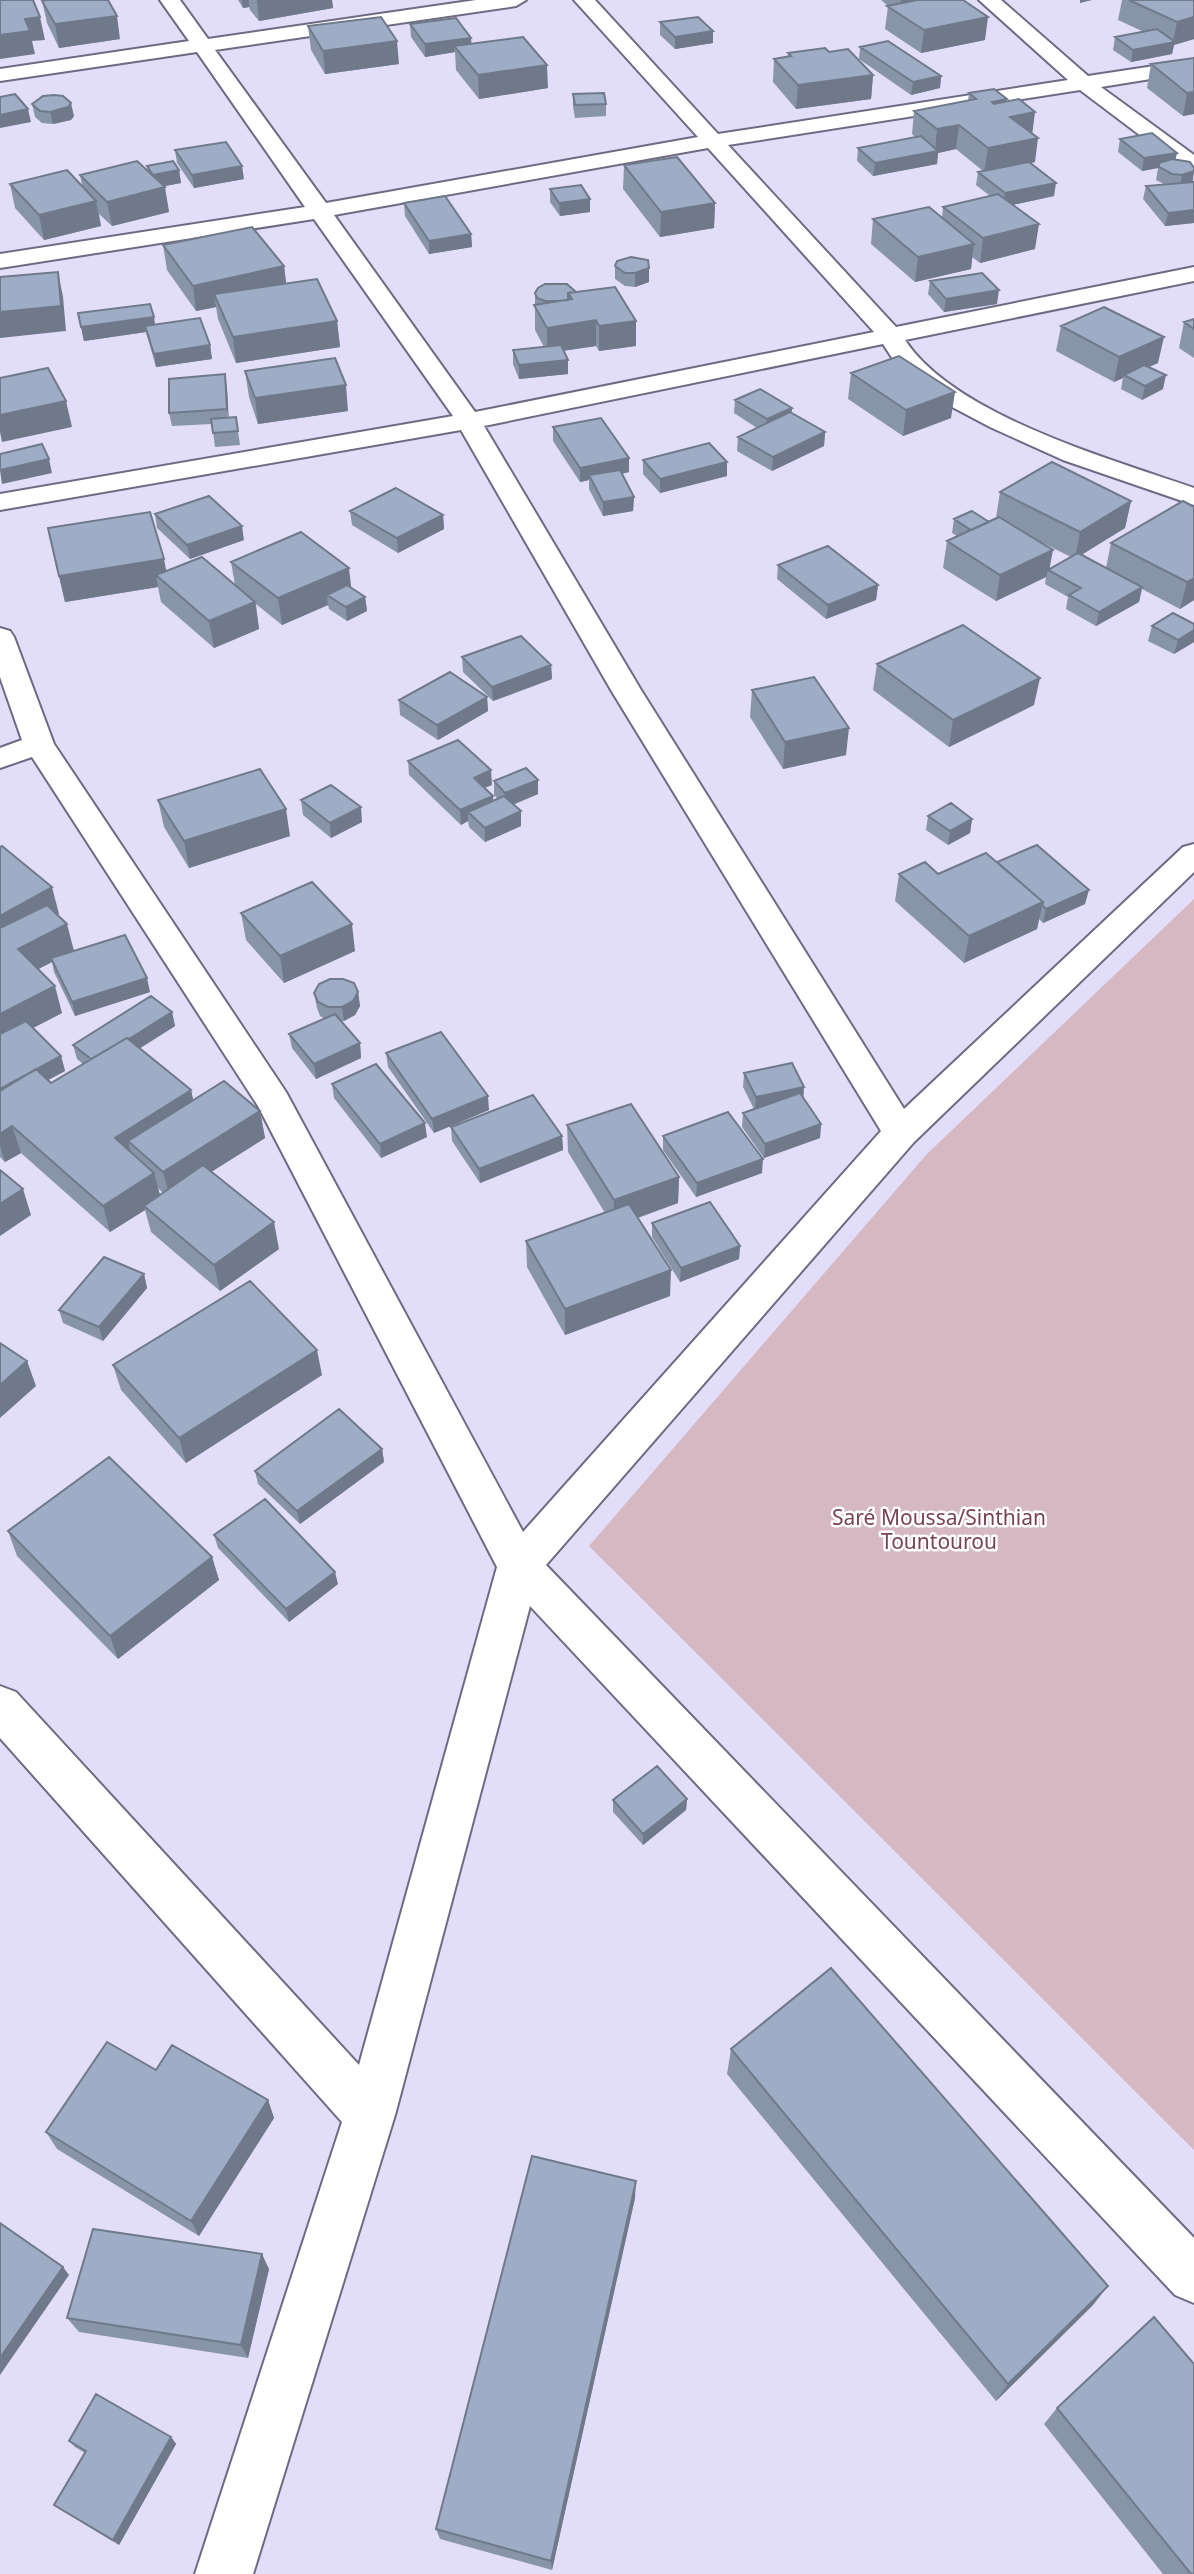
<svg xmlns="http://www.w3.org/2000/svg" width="1194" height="2574" font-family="'Noto Sans',sans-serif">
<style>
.green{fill:#d6b8c2}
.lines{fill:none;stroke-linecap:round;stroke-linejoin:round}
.street-casing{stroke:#6e6a82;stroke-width:4}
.street{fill:#fff;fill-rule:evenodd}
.wall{fill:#8895a9;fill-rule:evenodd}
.shaded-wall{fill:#6f798a}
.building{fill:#9eadc5;stroke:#6f798a;stroke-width:2}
.labels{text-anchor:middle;stroke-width:5;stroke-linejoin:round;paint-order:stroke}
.park-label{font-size:21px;fill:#794257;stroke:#fff}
</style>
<rect width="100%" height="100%" fill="#e2defa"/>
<!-- green -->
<path class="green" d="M1194,899v1251l-605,-604 337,-391z"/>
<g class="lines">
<!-- street casing -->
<g class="street-casing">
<path id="street" d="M160,0h20l28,39 268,-39h50l-10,6 -301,44 111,153 372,-66 -124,-137h21l123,134 350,-54 -89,-80h22l87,76 106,-16v12l-93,15 93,68v17l-8,-2 -106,-80 -352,55 168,182 298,-60v14l-289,59c49,75 205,119 289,148v17l-131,-45 -73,-33 -51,-27 -39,-30 -17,-26 -399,82 157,264 263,419 279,-262 11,-3v28l-280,270 -368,423 648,673v65l-19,-8 -645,-689 -135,509 -142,459h-58l147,-452 -342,-384v-52l16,6 343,373 138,-498 -239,-461 -226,-349 -32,11v-20l22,-8 -22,-63v-49l10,3 4,6 40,107 232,348 237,440 358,-401 -270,-441 -150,-260 -461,80v-16l453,-78 -139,-197 -314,49v-14l305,-47 -108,-155 -197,29v-12l189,-28zM708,148l166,184 -399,80 -141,-197z"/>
</g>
<!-- street -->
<use href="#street" class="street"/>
</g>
<!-- wall -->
<path class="wall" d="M238,0h94l1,8 -74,13 -9,-11 -1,-3 -6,1z
M881,0h82l22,40 -64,13 -36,-24 3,-23z
M1122,0h72v39l-20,6 -2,9 -41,8 -18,-12 2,-13 29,-5 -26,-12z
M42,1l78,38 -61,9 -12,-25z
M660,22l53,21 -38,6 -15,-14z
M410,24l61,20 77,44 -69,11 -23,-29 -1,-18 -30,5 -14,-20z
M308,26l91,38 -74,10 -14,-24z
M860,47l81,29 -1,12 -29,7 -52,-36z
M829,52l44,23 -2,24 -75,10 -23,-27 1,-23 14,-2v-4z
M1194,58v56l-11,2 -36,-28 4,-24z
M969,93l38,6v3l25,32 3,28 -4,1 23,33 -42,9 23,44 -55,14 -8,-6 -1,12 -56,13 -44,-38 2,-25 69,-1 1,-11 47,-11 -14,-11 2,-13 5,-1 -27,-22 -18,4 -1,11 -64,12 -16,-15 1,-13 57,-11 -3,-3 2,-23 54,-10z
M573,94l33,10v12l-31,2 -2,-11z
M32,104l42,12 -3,4 -18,4 -11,-1 -7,-6z
M1120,139l57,14 -2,6 19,9 -1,14h1v41l-29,3 -22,-27 3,-13 18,-2 -8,-4 2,-12 -16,3 -24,-19z
M175,150l69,29 -50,9 -17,-25z
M624,165l91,38 -1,25 -54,9 -37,-48z
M147,166l32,4 2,13 -17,3 5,26 -57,14 -13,-12 2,12 -57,14 -29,-32 -5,-24 72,1 -2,-10 68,-3z
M550,189l40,23 -30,4 -10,-14z
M404,203l67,31 1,13 -43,7 -24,-38z
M163,245l121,21 2,17 51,38 3,26 -104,16 -18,-44 -2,-12 -20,4 -29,-41z
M615,266l34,2v14l-14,5 -10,-1 -10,-7z
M930,281l67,23 -53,8 -16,-18z
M567,284l69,62 -37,5 -3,-5 -33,5 5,9v14l-49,5 -6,-15v-14l31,-3 -9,-17v-37z
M78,313l77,12 55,20 2,14 -56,8 -10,-35 -62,9z
M1194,319v39l-15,-10 5,-26z
M1061,326l97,37 -10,4 15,22 -21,11 -21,-11 2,-11 -9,4 -58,-31z
M245,371l103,40 -90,13 -9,-27z
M851,373l100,45 -48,18 -55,-37z
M227,388l1,29h8l4,28 -25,2 -3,-23 -40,2 -3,-13z
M735,400l57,8 -1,5 34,19 -1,14 -52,25 -35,-20 1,-14 19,-9 -23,-15z
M553,427l76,31v14l-7,2 12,23 -1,14 -30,5 -14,-27v-9l-9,2 -27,-41z
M643,460l84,16 -67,17 -17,-19z
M1000,492l131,9 -6,27 -43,26 24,14 5,-25 83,-36v93l-14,9 -38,-20 -3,13 -43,24 -30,-17 2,-12 -23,-13 1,-7 -50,24 -53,-33 4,-27 10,-5 -5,-3 2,-14 35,3 7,-4zM1033,538l38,19 -21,11z
M350,511l93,4 1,14 -46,24 -46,-28z
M155,514l89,26 -54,19 -33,-31z
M48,528l119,43 68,14 -4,-23 120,26 14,9 2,14 -20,10 -18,-12 -1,-4 -46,20 -26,-21 3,25 -45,19 -53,-46 -3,-15 -93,15z
M778,565l100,20 -2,15 -50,19 -49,-40z
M1194,624v18l-20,12 -26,-13 4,-15z
M462,657l89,8 1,14 -59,22 -30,-29z
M877,664l157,41 -85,42 -76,-57z
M752,690l94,65 -63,14 -33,-52z
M487,697l1,14 -50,29 -38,-25 -1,-15z
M408,761l84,24 -8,3 9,13 5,-2 -4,-4v-14l44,-1v14l-25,11 8,6v15l-36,16 -16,-15 -1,-6 -7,4 -52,-50z
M158,800l132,36 -101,32 -25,-41z
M301,800l61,22 -31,16 -28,-23z
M928,816l44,3 -2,14 -22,12 -22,-15z
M0,847l59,67 -2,1 17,35 76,42 -75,24 -21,-44 -2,-10 -14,7 24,44 -29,15 28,28 4,15 -17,9 3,3 32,-19 -6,-5 -4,-14 99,-33 3,14 -35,22 51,42 2,10 67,11 5,27 -54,34 68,77 -59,42 -69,-59 -6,-22 -35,22 -89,-79 -16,9 -5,-5zM158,1188l5,5 -3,2z
M997,862l88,42 -42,19 -4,-4 -2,10 -73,34 -69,-62 4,-27h39z
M241,913l114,38 -71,32 -38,-43z
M358,992l2,14 -5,9 -11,6h-3l19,22 1,15 -45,21 -24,-31 -3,-14 36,-15 -5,-3 -3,-8 -3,-15z
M386,1053l103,57 -55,23 -46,-66z
M744,1073l60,14 -1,11 18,26 -1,14 -56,20 -22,-31 1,-14 11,-4 -11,-22z
M332,1084l95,53 -46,21 -47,-60z
M567,1125l112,52 -1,26 -40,15 32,78 -105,39 -38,-68 -1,-26 79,-28 -37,-61z
M451,1127l111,9 1,14 -83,33 -28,-42z
M663,1136l99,37 -66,24 -33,-47z
M652,1223l88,23 -1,13 -59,23 -28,-45z
M144,1274l3,14 -44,53 -40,-18 -4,-13z
M113,1365l209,10 -136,88 -65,-73z
M382,1449l2,13 -84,62 -42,-40 -3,-13z
M8,1531l204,26 7,23 -101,79 -101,-103z
M214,1535l124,49 -49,38 -71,-74z
M687,1799l-1,11 -43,35 -30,-33v-12z
M731,2049l362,256 -97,96 -269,-327z
M156,2070l112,30 6,18 -75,118 -142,-87 -11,-17z
M635,2198l-83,372 -112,-31 -4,-10z
M269,2269l-21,89 -169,-26 -12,-14z
M1057,2408l137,166h-31l-119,-150z
M171,2437l5,7 -57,101 -58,-35 -7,-5 31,-52 -10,-6 -6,-6z"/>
<!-- shaded-wall -->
<path class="shaded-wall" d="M242,0h7v7l-6,1z
M257,0h75l1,8 -74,13z
M901,0h52l-54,14z
M1080,0h12l-12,3z
M117,16l3,23 -61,9 -4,-24z
M40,17l5,23 -13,1 3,13 -35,5v-24l25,-16z
M988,17l-3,23 -64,13 3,-23z
M1194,17v22l-20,6 -2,9 -41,8 2,-12 40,-8 4,-20z
M713,31v12l-38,6v-12z
M471,38l1,12 -18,-4 1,6 -30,5v-13z
M397,41l2,23 -74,10 -2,-23z
M547,65l1,23 -69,11 -1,-24z
M873,75l-2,24 -75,10 2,-24z
M941,76l-1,12 -29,7 2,-13z
M1194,92v22l-11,2 4,-23z
M1007,99l-3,24 -12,-21z
M71,103l3,13 -3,4 -18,4 -3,-12z
M28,109l3,13 -31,6v-13z
M1035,112l-3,24 -22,-19z
M959,125l-3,24 -18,4 -1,11 -64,12 2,-13 60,-11 2,-23z
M1038,138l-3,24 -51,11 4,-25z
M1177,153l-3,13 -15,2v-5l-1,5 -16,3 2,-13z
M242,166l2,13 -50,9 -2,-13z
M179,170l2,13 -26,5 -2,-13z
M1194,171l-2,12 -12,5 2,-13z
M1056,183l-2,13 -51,11 2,-14z
M165,187l4,25 -57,14 -5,-24z
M590,199v13l-30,4 -1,-13z
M96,201l5,25 -57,14 -5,-25z
M715,203l-1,25 -54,9 1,-25z
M1194,210v13l-29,3 3,-13z
M1039,224l-4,25 -55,14 3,-25z
M471,234l1,13 -43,7v-13z
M974,244l-3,25 -56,13 3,-25z
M284,266l3,25 -73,3 2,13 -20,4 -3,-25z
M649,268v14l-14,5v-14z
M58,272l5,25 3,34 -66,7v-26z
M999,290l-2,14 -53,8 2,-13z
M154,317l2,14 -11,-5 1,6 -62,9 -3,-14z
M596,320v26l-49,7v-25z
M337,321l3,26 -104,16 -3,-26z
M636,321v25l-37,5v-25z
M1164,337l-6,26 -31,14 -3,-2 -1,3 -9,4 5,-25z
M210,345l2,14 -56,8 -2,-13z
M568,360v14l-49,5v-14z
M225,374l2,14 2,35 -2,-14z
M1166,375l-3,14 -21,11 3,-14z
M346,385l2,26 -90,13 -3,-26z
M955,392l-4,26 -48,18 3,-26z
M66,401l6,26 -70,15 -2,-10v-17z
M792,408l-1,14 -25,11 1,-14z
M825,432l-1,14 -52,25 1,-14z
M629,458v14l-37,8 -3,-5v5l-9,2v-14z
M49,459l3,14 -50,11 -2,-14z
M727,462v14l-67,17v-14z
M634,497l-1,14 -30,5v-14z
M1131,501l-6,27 -50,31 5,-27z
M443,515l1,14 -46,24 -1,-15z
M242,526l2,14 -54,19 -3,-14z
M1053,550l-4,21 -1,-1 -2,7 -50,24 4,-26z
M164,559l5,26 -13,-10 2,12 -93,15 -6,-26z
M349,568l3,26 -25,1 1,10 -46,20 -4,-27z
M1194,578v22l-14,9 7,-27z
M878,585l-2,15 -50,19 2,-14z
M1142,587l-3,15 -43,24 3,-14z
M365,597l2,14 -20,10 -1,-14z
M255,602l4,27 -45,19 -5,-27z
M1194,630v12l-20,12 4,-14z
M551,665l1,14 -59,22 -1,-14z
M1040,678l-6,27 -85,42 4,-27z
M487,697l1,14 -50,29 -1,-15z
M849,728l-3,27 -63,14 2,-27z
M491,770l1,15 -18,7v-14z
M538,780v14l-32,13 -1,-14z
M493,796l1,14 -26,2v9l-7,4 -1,-15z
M361,807l1,15 -31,16 -1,-15z
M286,809l4,27 -101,32 -5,-27z
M521,811v15l-36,16v-14z
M972,819l-2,14 -22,12 2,-14z
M52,887l7,27 -59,33v-31z
M1089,890l-4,14 -42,19 3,-14z
M1043,902l-6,27 -73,34 5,-27z
M67,924l7,27 -23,7 1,4 -27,14 -7,-27z
M352,924l3,27 -71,32 -4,-27z
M147,978l3,14 -75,24 -3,-14z
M55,986l7,27 -62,32v-31z
M358,992l2,14 -5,9 -11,6 -2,-14z
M172,1012l3,14 -77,49 -4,-14z
M360,1043l1,15 -45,21 -2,-15z
M61,1056l4,15 -63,34 -2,-7v-9z
M804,1087l-1,14 -48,10 1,-14z
M191,1090l6,27 -69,24 4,17 -17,-20z
M488,1096l1,14 -55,23 -2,-14z
M260,1111l5,27 -95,60 -7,-26z
M425,1123l2,14 -46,21 -1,-14z
M821,1124l-1,14 -56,20 1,-14z
M12,1126l9,27 -16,9 -5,-16v-12z
M562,1136l1,14 -83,33 -1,-14z
M763,1159l-1,14 -66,24 1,-14z
M154,1173l7,26 -17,7 1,4 -35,22 -7,-26z
M679,1177l-1,26 -64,23v-26z
M23,1189l8,26 -31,21v-32z
M274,1222l5,27 -59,42 -6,-26z
M740,1246l-1,13 -59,23 1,-14z
M671,1270l-1,26 -105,39v-26z
M144,1274l3,14 -44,53 -4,-14z
M317,1350l5,25 -136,88 -7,-25z
M27,1361l9,25 -36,32v-33z
M382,1449l2,13 -84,62 -3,-13z
M212,1557l7,23 -101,79 -8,-23z
M335,1572l3,12 -49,38 -3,-13z
M687,1799l-1,11 -43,35v-11z
M268,2100l6,18 -75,118 -8,-15z
M636,2181l-1,17 -83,372 -1,-9z
M262,2254l7,15 -21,89 -7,-13z
M63,2267l6,8 -69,100v-17z
M1108,2286l-15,19 -97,96 12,-17z
M171,2437l5,7 -57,101 -6,-5z"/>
<!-- building -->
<path class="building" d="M0,0h33l7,17 -15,2 5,12 -30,4z
M46,0h62l9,16 -62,8 -13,-23z
M917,0h46l25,17 -64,13 -37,-24z
M1129,0h65v17l-17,5z
M381,17l16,24 -74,10 -15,-25z
M698,17l15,14 -38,6 -15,-15z
M456,18l15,20 -46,6 -15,-20z
M1157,29l18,13 -42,8 -18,-13z
M523,37l24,28 -69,10 -24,-29z
M888,41l53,35 -28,6 -53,-35z
M825,48l4,4 19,-3 25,26 -75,10 -24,-26 17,-3 -3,-3z
M1194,58v34l-7,1 -36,-29z
M994,89l13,10 -15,3 2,2 25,-5 16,13 -25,5 28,21 -50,10 -29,-23 -22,4 -23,-18 62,-12 -7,-6z
M604,93l2,11 -31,1 -2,-11z
M15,94l13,15 -28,6v-18z
M54,95l9,1 8,7 -3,4 -18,5 -10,-1 -8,-7 11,-8z
M1152,133l25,20 -33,5 -24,-19z
M921,136l17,15 -63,12 -17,-15z
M226,142l16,24 -50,9 -17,-25z
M677,157l38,46 -54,9 -37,-47z
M1172,159l18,3 4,6v3l-12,4 -10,-1 -13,-7v-4z
M137,161l28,26 -58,15 -27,-27z
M173,161l6,9 -26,5 -6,-9z
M1029,162l27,21 -51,10 -27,-21z
M67,170l29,31 -57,14 -29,-31z
M1194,182v28l-26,3 -22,-27z
M581,185l9,14 -31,4 -9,-14z
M998,194l41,30 -56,14 -40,-31z
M445,196l26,38 -42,7 -25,-38z
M929,207l45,37 -56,13 -45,-38z
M252,227l32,39 -91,20 -30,-41z
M631,257l17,3 1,8 -14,5h-10l-10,-7 2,-5z
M58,272l3,34 -61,6v-35z
M982,273l17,17 -53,9 -16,-18z
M317,279l20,42 -104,16 -19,-43z
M545,284h22l9,8 -8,1v7l-11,1h-12l-8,-3 -2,-5 3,-5z
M615,287l21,34 -37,5 -3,-6 -49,8 -13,-23 38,-6 -4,-6z
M150,304l4,13 -73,10 -3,-14z
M1104,307l60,30 -45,20 -58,-31z
M200,318l10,27 -56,9 -9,-28z
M1194,319v10l-10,-7z
M561,345l7,15 -49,5 -6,-15z
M899,356l56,36 -49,18 -55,-37z
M335,358l11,27 -91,13 -10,-27z
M1144,365l22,10 -21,11 -21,-11z
M48,368l18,33 -66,14v-37z
M225,374l2,35 -58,4v-34z
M760,389l32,19 -25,11 -32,-19z
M790,412l35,20 -52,25 -35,-20z
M236,417l2,14 -25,2 -2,-14z
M601,418l28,40 -49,10 -27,-41z
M709,443l18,19 -67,17 -17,-19z
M42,444l7,15 -49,11v-16z
M1052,462l79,39 -51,31 -80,-40z
M620,470l14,27 -31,5 -14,-27z
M396,488l47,27 -46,23 -47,-27z
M209,496l33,30 -55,19 -32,-31z
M1183,501l11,6v71l-7,4 -76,-39z
M972,511l17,11 -18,8 -17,-11z
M150,512l14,47 -105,17 -11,-48z
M999,517l54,33 -53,25 -53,-34z
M301,532l48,36 -71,30 -47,-36z
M828,546l50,39 -50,20 -50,-40z
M1078,553l64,34 -43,25 -30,-17 12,-7 -33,-18z
M202,557l53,45 -46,19 -53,-46z
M347,585l18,12 -19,10 -19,-12z
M1173,613l21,11v6l-16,10 -26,-14z
M963,625l77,53 -87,42 -76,-56z
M521,636l30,29 -59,22 -30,-30z
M450,672l37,25 -50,28 -38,-25z
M814,677l35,51 -64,14 -33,-52z
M458,740l33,30 -17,8 19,18 -33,14 -52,-49z
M526,768l12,12 -33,13 -11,-12z
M260,769l26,40 -102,32 -26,-41z
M331,785l30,22 -31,16 -29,-23z
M504,796l17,15 -36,17 -17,-16z
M951,803l21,16 -22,12 -22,-15z
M1037,845l52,45 -43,19 -4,-4 1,-3 -46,-40z
M2,846l50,41 -52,29v-69z
M986,853l57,49 -74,34 -70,-62 26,-12 13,12z
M312,882l40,42 -72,32 -39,-43z
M47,905l20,19 -49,25 37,37 -55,28v-86z
M125,935l22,43 -75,24 -21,-44z
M330,979h13l11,4 4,9 -5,9 -11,6h-14l-10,-5 -4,-9 5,-9z
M151,996l21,16 -43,27 -2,-1 -36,21 -18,-14z
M335,1014l25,29 -46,21 -25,-30z
M26,1021l35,35 -61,33v-55z
M441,1032l47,64 -56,23 -46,-66z
M127,1038l64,52 -76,48 39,35 -51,33 -91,-80 -12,8v-43l36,-22 15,14z
M792,1063l12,24 -48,10 -12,-24z
M376,1064l49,59 -45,21 -48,-60z
M224,1081l36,30 -97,61 -35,-31z
M800,1093l21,31 -56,20 -22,-31z
M533,1095l29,41 -83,33 -28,-42z
M631,1104l48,73 -65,23 -47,-75z
M728,1112l35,47 -66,24 -34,-47z
M203,1165l71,57 -60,43 -70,-59z
M0,1170l23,19 -23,15z
M710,1202l30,44 -59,22 -29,-45z
M629,1204l42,66 -106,39 -39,-68z
M104,1257l40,17 -45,53 -40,-17z
M250,1281l67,69 -138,88 -66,-73z
M0,1343l27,18 -27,24z
M339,1409l43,40 -85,62 -42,-40z
M109,1457l103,100 -102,79 -102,-105z
M265,1499l70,73 -49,37 -72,-74z
M657,1766l30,33 -44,35 -30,-34z
M831,1968l277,318 -100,98 -277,-335z
M107,2042l49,28 16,-25 96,55 -77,121 -145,-89z
M532,2156l104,25 -85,380 -115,-32z
M0,2223l63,44 -63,91z
M93,2229l169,25 -21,91 -174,-27z
M1154,2317l40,47v210h-3l-134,-166z
M96,2394l75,43 -58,103 -59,-35 32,-54 -17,-10z"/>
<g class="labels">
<!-- park labels -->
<g class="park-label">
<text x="939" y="1525">Saré Moussa/Sinthian<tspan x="939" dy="24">Tountourou</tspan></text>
</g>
</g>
</svg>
